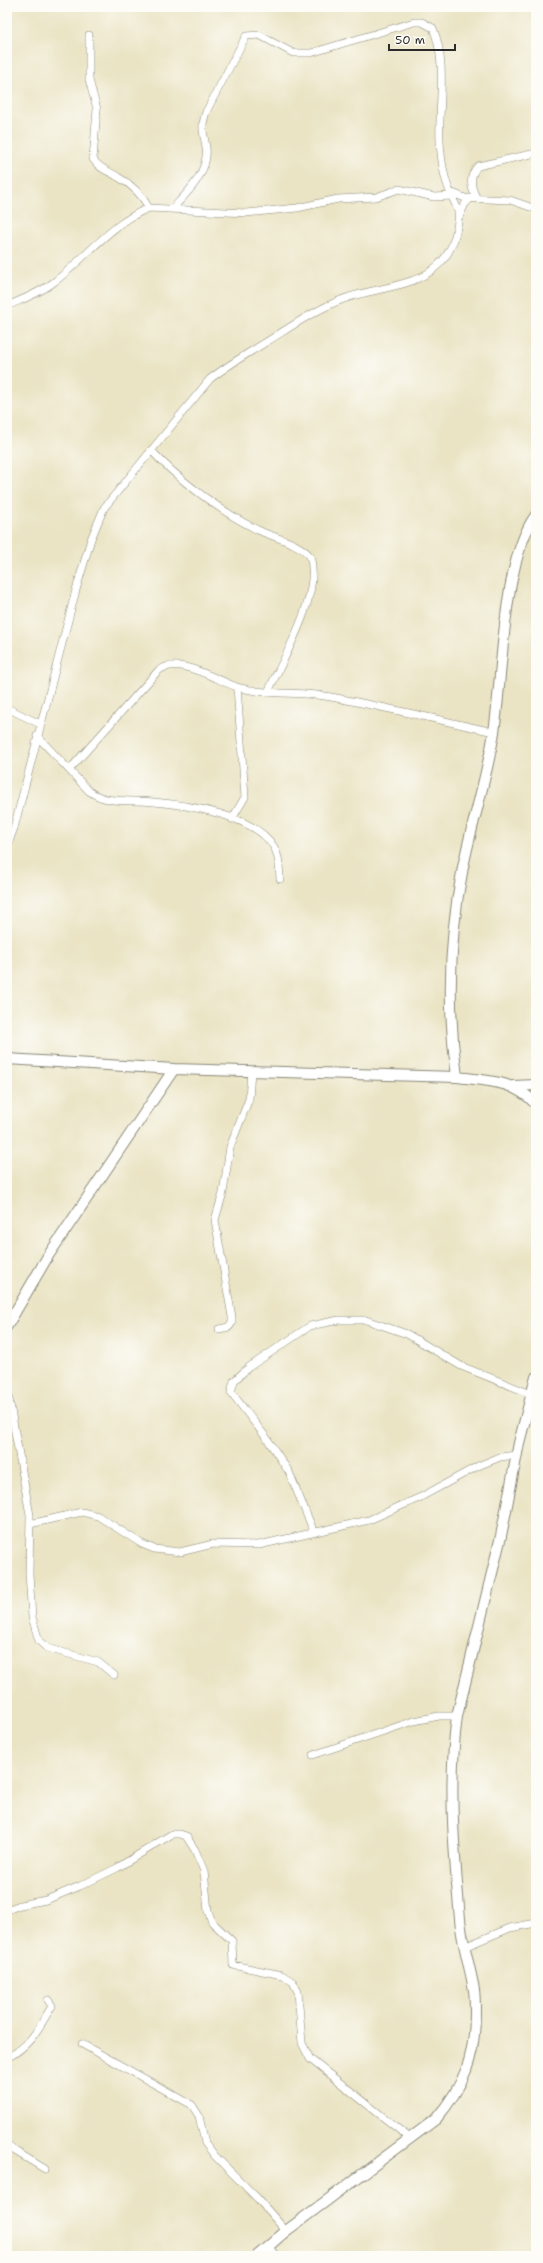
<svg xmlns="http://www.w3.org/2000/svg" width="543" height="2263" font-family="'Shantell Sans',sans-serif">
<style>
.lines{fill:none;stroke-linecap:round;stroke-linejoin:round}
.street-casing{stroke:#8a8878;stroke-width:8}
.secondary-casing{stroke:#8a8878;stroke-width:12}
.street{stroke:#fff;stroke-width:7}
.secondary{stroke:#fff;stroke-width:10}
</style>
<rect width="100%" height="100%" fill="#fdfcf7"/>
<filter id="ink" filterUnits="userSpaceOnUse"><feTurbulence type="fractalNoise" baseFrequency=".025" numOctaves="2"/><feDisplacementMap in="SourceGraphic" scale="8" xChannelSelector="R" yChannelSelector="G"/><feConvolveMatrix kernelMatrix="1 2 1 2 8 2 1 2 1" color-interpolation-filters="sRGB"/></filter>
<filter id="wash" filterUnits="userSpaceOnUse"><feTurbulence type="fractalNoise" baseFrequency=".012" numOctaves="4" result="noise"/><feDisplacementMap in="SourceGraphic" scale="16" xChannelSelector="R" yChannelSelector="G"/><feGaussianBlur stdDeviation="0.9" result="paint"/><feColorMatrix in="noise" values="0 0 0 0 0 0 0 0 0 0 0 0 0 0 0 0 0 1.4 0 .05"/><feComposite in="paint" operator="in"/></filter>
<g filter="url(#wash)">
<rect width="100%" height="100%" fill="#eae4c4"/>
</g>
<g filter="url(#ink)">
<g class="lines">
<!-- street casing -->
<g class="street-casing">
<path id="street" d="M89,35v45l8,29 -4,50c6,10 16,12 25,18 13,7 24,18 31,31
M450,192l15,6 45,2 26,9
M477,198c-7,-10 -8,-23 1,-32l58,-13
M459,217l6,-13 6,-6
M7,306c16,-7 33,-13 47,-24 32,-24 57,-59 95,-74l97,5 51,-5 41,-9 38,-2 23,-8 35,8 18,-1
M151,450c25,28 72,63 105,79 17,9 41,12 54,27 12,38 -26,101 -42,136
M7,708l33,16
M37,736l52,55c19,14 42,8 65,11 33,3 101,13 120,45 6,10 5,21 6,32
M70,769l88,-98c20,-16 58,9 79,16 30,9 63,4 94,10 54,10 109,23 163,35
M232,819l13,-22 -8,-110
M7,847l7,-19 62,-238 15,-51 13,-31 106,-129c18,-14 38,-26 58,-38 24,-15 47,-31 73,-41 29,-12 74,-12 96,-34 13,-11 19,-29 21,-45 2,-12 -4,-18 -8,-29 -6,-14 -9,-35 -10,-50 -2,-38 8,-77 -7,-114l-11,-6h-8l-103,31h-18l-34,-18 -13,1 -40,76c-6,19 -2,19 0,36 3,24 -18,44 -33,60
M219,1329l10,-2 3,-4v-6l-17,-97 8,-27 7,-46 19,-48 2,-28
M7,1388l23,127 -1,59 3,43 7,24 8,7 51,14 16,13
M30,1524l52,-12 16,4 44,28 12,5 26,3 33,-8 46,1 110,-25 52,-23 57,-31 22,-9 17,-2
M314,1532l-25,-60 -21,-32 -37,-48 3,-11 15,-14 61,-41 29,-6h27l41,14 54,32 70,28
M313,1755l101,-34 25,-5h18
M7,1910l13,-5 26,-5 34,-14 37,-18 55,-34h8l6,2 9,14 9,21 4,40 4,11 20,19 1,24 49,10 11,7 5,10 4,51 8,16 101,80
M464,1947l46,-19 26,-5
M82,2044l110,61 7,11 6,27 10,13 43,43 28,32
M7,2058c24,-13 31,-29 45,-52l-4,-6
M7,2144l8,7 30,18
M268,2247l10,9"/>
</g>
<!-- secondary casing -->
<g class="secondary-casing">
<path id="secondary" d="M7,1059l167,10 283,8c32,4 56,3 79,27
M457,1077c-10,-70 -8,-140 6,-210 9,-45 24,-89 31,-135 9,-59 8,-171 42,-217
M513,1086l23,-1
M7,1326l41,-70 126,-187
M257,2256l29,-25 150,-112c28,-33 39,-62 39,-105 0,-8 0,-17 -1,-24 -4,-24 -12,-47 -14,-71 -6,-67 -12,-136 -3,-203l44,-180 18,-93 17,-66"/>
</g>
<!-- street -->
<use href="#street" class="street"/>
<!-- secondary -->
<use href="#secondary" class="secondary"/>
</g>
</g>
<!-- margin -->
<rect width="543" height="2263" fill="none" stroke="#fdfcf7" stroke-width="24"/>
<!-- scale -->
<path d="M389 44v6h66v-6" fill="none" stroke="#2b2b2b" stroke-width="2"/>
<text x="395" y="44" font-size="12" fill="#2b2b2b" stroke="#fdfcf7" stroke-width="3" paint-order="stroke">50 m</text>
</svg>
